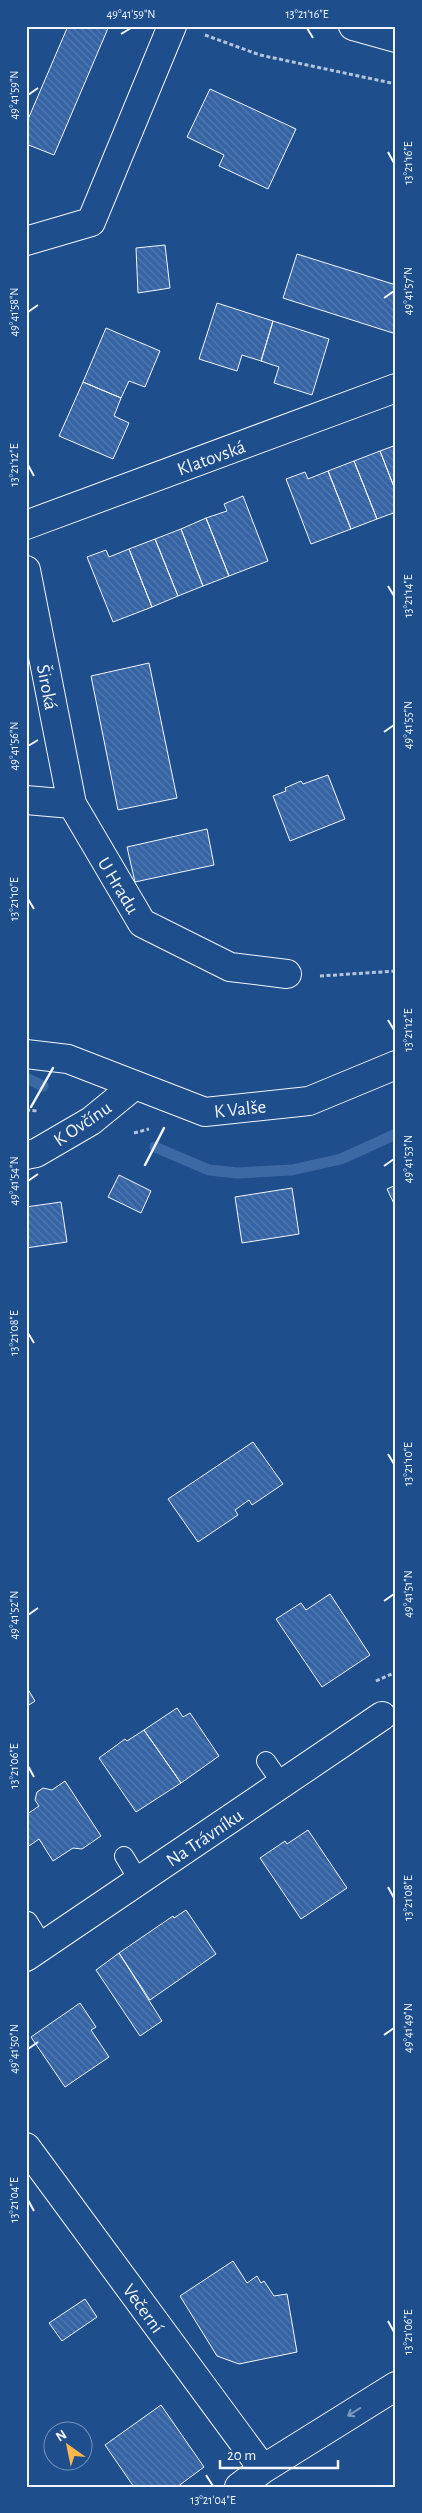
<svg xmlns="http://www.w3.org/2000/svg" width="422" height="2513" font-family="'Alegreya Sans',sans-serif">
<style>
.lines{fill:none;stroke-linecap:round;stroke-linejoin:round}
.stream{stroke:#3b69a3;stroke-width:11}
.building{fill:url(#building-back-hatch);stroke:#f2f6ff}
.service-casing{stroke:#f2f6ff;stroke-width:20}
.minor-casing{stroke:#f2f6ff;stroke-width:30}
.secondary-casing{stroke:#f2f6ff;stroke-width:30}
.path{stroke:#b3c4dc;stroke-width:3;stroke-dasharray:4 2.5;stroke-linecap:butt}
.service{stroke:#1f4e8c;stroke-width:18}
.minor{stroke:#1f4e8c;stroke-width:28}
.secondary{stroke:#1f4e8c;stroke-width:28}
.wall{stroke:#f2f6ff;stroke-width:2.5}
.oneway{stroke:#7e9ac0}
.ticks{fill:none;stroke:#f2f6ff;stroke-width:2}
.labels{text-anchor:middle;stroke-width:4;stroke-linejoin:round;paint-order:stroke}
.street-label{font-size:19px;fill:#f2f6ff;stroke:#1f4e8c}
.neatline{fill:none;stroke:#f2f6ff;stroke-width:2}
.ticks-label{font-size:12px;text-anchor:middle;fill:#f2f6ff}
</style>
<defs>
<pattern id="building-back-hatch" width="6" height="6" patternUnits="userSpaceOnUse" patternTransform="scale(1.25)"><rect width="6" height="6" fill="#3563a3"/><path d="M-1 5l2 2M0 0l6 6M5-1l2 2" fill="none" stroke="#537ab1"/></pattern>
</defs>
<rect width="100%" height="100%" fill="#1f4e8c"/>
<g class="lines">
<!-- stream -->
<path class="stream" d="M26,1078l17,8
M155,1147l54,23 28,3 55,-3 49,-11 55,-25"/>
</g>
<!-- building -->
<path class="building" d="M68,26h41l-55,129 -28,-11v-20z
M210,89l86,40 -28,60 -49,-23 5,-11 -37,-18z
M165,245l5,43 -32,5 -2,-45z
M297,254l99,31v49l-113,-36z
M217,303l56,18 -12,40 -19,-6 -5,16 -38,-12z
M273,321l56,18 -17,56 -38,-12 5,-16 -18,-6z
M106,328l54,23 -15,36 -16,-6 -8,17 -38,-16z
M83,382l38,16 -7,18 15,7 -16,36 -54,-23z
M396,445v47l-16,-41z
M380,451l16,41v20l-19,7 -23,-58z
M354,461l23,58 -26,10 -23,-58z
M328,471l23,58 -40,15 -25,-65 19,-7 3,7z
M243,496l25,65 -39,15 -23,-58 21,-7 -3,-7z
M206,518l23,58 -26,10 -22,-57z
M181,529l22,57 -25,10 -23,-57z
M155,539l23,57 -26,11 -23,-58z
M129,549l23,58 -39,15 -26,-65 19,-7 3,7z
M149,663l28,135 -59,12 -27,-134z
M328,775l17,44 -55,22 -17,-45 13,-5 -1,-3 16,-7 2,3z
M207,829l7,36 -79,17 -8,-35z
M119,1175l32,16 -10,22 -33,-16z
M396,1185v23l-9,-19z
M292,1188l7,46 -57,9 -7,-46z
M61,1202l6,40 -41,6v-41z
M253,1442l30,42 -31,21 -3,-5 -14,10 3,5 -40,27 -30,-43z
M330,1594l40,61 -48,32 -46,-68 25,-16 5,7z
M26,1686l9,15 -9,6z
M177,1708l6,9 7,-4 29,43 -38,27 -37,-53z
M144,1730l37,53 -45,29 -37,-54 26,-19 2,2z
M65,1781l36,55 -19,13 -9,-1 -20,13 -14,-22 -13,9v-33l13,-9 -4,-6 2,-8 6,-4 9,2z
M308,1830l39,58 -46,31 -41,-61 25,-17 2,3z
M186,1910l30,44 -66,46 -31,-47 54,-37 1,2z
M119,1953l43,68 -22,15 -44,-66z
M80,2003l16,24 -5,3 18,27 -44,30 -34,-50z
M233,2261l14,22 10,-7 4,7 3,-2 10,15 13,-2 10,58 -58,12 -22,-8 -37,-60z
M85,2299l12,18 -35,24 -13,-18z
M161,2405l43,62 -27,20h-43l-29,-42z"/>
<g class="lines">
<!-- service casing -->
<g class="service-casing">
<path id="service" d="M266,1761l16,23
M124,1856l15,25
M28,1921l15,24"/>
</g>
<!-- minor casing -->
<g class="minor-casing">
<path id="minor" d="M26,241l65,-19 81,-196
M26,525l370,-137
M26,570l46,234
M26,800l46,4 70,119 88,44 57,7
M26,1054l42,5 137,53 104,-11 87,-36
M26,1155l10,-2 55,-32 44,-36
M26,1957l356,-241
M26,2147l237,322
M239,2487l24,-18 133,-83"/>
</g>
<!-- secondary casing -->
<g class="secondary-casing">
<path id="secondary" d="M353,26l43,12"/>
</g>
<!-- path -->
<path class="path" d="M205,35l55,20 136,29
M320,976l76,-5
M26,1110l12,1
M134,1133l15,-4
M376,1681l20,-9"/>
<!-- service -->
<use href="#service" class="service"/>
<!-- minor -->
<use href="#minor" class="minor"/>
<!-- secondary -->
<use href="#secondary" class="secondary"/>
<!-- wall -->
<path class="wall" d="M31,1107l22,-39
M145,1165l19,-37"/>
</g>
<!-- one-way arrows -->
<defs><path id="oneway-shaft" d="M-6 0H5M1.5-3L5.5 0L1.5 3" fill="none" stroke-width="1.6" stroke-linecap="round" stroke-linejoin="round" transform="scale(1.25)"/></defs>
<use class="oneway" href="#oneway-shaft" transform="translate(354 2412) rotate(148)"/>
<!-- ticks -->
<path class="ticks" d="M307,28l6,10M121,34l10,-6M28,95l10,-7M388,152l6,11M384,298l10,-7M28,312l10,-7M28,465l6,11M388,586l6,10M384,732l10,-7M28,746l10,-6M28,899l6,10M388,1020l6,10M384,1166l10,-7M28,1181l10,-7M28,1333l6,10M388,1454l6,10M384,1601l10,-7M28,1615l10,-7M28,1766l6,11M388,1887l6,11M384,2035l10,-7M28,2049l10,-7M28,2200l6,11M388,2321l6,11M206,2475l7,11"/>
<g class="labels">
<!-- street labels -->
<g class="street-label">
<text transform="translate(211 457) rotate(-20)" y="7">Klatovská</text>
<text transform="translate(48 687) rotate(79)" y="7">Široká</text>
<text transform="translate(119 885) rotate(59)" y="7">U Hradu</text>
<text transform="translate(240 1108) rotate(-6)" y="7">K Valše</text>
<text transform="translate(82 1123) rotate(-34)" y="7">K Ovčínu</text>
<text transform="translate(204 1837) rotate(-34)" y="7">Na Trávníku</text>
<text transform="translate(144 2308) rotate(54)" y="7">Večerní</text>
</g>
</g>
<!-- border -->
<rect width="422" height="2513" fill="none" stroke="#1f4e8c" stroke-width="55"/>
<!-- north arrow -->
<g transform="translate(68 2446) rotate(327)"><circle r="24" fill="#1f4e8c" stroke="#7391ba"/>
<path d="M0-4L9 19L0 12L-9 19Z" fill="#ffb74d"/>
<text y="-8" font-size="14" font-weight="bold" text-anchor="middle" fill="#f2f6ff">N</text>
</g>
<!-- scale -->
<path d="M220 2460v8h118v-8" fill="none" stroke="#f2f6ff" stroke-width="2.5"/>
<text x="227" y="2460" font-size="15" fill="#f2f6ff" stroke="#1f4e8c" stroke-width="4" paint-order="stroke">20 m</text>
<rect x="28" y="28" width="366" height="2458" class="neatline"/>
<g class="ticks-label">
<text x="131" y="18">49°41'59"N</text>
<text x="307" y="18">13°21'16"E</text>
<text transform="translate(14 95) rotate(-90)" y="4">49°41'59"N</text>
<text transform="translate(408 163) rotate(-90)" y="4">13°21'16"E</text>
<text transform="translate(408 291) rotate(-90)" y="4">49°41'57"N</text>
<text transform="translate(14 312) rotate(-90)" y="4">49°41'58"N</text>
<text transform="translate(14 465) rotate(-90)" y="4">13°21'12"E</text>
<text transform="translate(408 596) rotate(-90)" y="4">13°21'14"E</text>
<text transform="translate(408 725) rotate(-90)" y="4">49°41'55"N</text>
<text transform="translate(14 746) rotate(-90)" y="4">49°41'56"N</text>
<text transform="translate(14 899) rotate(-90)" y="4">13°21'10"E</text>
<text transform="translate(408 1030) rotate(-90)" y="4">13°21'12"E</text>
<text transform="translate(408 1159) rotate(-90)" y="4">49°41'53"N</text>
<text transform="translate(14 1181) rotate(-90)" y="4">49°41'54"N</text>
<text transform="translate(14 1333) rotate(-90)" y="4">13°21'08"E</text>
<text transform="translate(408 1464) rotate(-90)" y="4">13°21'10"E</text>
<text transform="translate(408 1594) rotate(-90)" y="4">49°41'51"N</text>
<text transform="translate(14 1615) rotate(-90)" y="4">49°41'52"N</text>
<text transform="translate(14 1766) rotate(-90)" y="4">13°21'06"E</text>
<text transform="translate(408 1898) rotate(-90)" y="4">13°21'08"E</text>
<text transform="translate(408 2028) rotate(-90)" y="4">49°41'49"N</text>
<text transform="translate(14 2049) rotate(-90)" y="4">49°41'50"N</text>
<text transform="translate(14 2200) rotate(-90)" y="4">13°21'04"E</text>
<text transform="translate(408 2332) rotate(-90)" y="4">13°21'06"E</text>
<text x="213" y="2504">13°21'04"E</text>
</g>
</svg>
